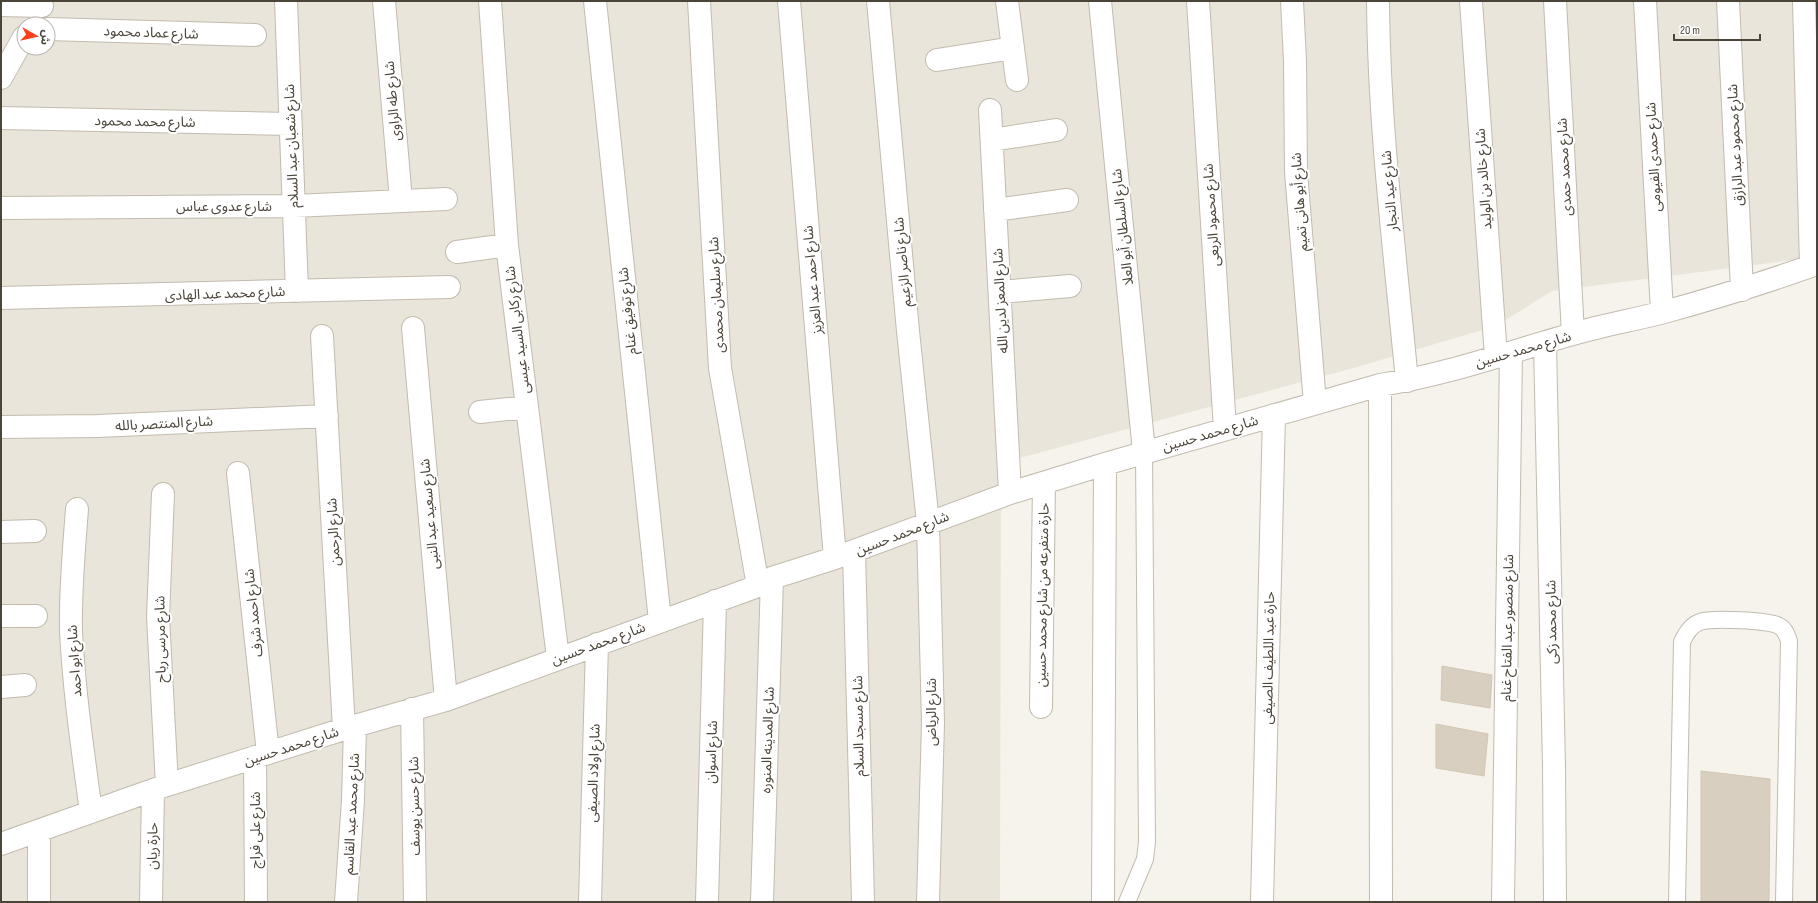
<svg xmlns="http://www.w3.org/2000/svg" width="1818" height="903" font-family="'Sofia Sans Condensed','Noto Sans Arabic',sans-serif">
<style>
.residential{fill:#eae5da;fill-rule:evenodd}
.building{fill:#d8cfc1;stroke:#d3c7b4}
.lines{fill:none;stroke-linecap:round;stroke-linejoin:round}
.lane-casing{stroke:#c2bbae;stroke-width:18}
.street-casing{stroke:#c2bbae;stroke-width:24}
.lane{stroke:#fff;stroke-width:16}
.street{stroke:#fff;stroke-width:22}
.labels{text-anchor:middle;stroke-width:4;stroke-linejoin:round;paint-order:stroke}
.street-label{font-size:14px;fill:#4b4439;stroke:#fff}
</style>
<rect width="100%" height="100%" fill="#f6f3ec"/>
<!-- residential -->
<path class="residential" d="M1,1h1816v256l-265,34 -56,35 -139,41 -356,96 -1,439h-999zM24,24h24v24h-24z"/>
<!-- building -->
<path class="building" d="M1442,666l50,9 -2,33 -49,-8z
M1436,724l52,10 -4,42 -48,-8z
M1701,771l69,8 -1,123h-68z"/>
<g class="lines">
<!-- lane casing -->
<g class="lane-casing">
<path id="lane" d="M1127,902l18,-43 2,-17 -3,-390
M1677,902l5,-260c4,-9 9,-17 18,-20 10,-4 71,-2 79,4 6,3 8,9 10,15l-5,261"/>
</g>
<!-- street casing -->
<g class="street-casing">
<path id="street" d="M286,1l11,290
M384,1l17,200
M490,1l17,244 51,413
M595,1l65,620
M699,1l21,367 38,218
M789,1l46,557
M878,1l30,330 20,192 5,200 -5,179
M1007,1l10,79
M1100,1l44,451
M1198,1l27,428
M1292,1l3,60 1,111 19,231
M1378,1c1,127 17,253 29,380
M1471,1l25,356
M1555,1l18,333
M1645,1l17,311
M1728,1l14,289
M1804,1l7,265
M1,5l41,1
M48,29l207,6
M937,60l76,-12
M1,78l23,-41
M990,110l20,383
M1,118l289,6
M992,140l64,-10
M1,208l293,-2 152,-7
M995,210l72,-10
M457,252l50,-7
M1000,292l70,-6
M1,298l448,-11
M413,328l33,372
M322,336l22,393
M1545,343l9,424 1,135
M1380,385l1,517
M480,412l46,-5
M1,427l97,-1 229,-10
M238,473l30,280
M163,494l-5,123 9,168
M77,509c-3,40 -7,81 -6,122 3,61 12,121 20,181
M1,532l34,-1
M854,551l9,351
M1,616h35
M1,687l24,-2
M1041,707l3,-224
M412,709l3,193
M255,757l1,145
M1,844l166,-59 177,-56 102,-29 312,-114 14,-8 63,-20 175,-65 95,-29 275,-79c66,-10 129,-33 193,-51 30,-9 61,-14 91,-22 52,-14 102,-30 153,-48
M39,902v-70
M151,902l2,-112
M346,902l7,-102 2,-73
M590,902l7,-258
M707,902l8,-301
M762,902l10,-324
M1103,902l2,-438
M1262,902l12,-487
M1503,902l8,-549"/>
</g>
<!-- lane -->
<use href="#lane" class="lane"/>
<!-- street -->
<use href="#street" class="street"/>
</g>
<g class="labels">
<!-- street labels -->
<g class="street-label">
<text transform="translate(151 32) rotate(2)" y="5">شارع عماد محمود</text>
<text transform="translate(392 101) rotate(-95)" y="5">شارع طه الراوى</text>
<text transform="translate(145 121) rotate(1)" y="5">شارع محمد محمود</text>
<text transform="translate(1735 145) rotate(-93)" y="5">شارع محمود عبد الرازق</text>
<text transform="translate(291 146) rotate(-92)" y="5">شارع شعبان عبد السلام</text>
<text transform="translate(1653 157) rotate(-93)" y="5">شارع حمدى الفيومى</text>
<text transform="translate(1564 167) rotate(-93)" y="5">شارع محمد حمدى</text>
<text transform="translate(1483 179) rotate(-94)" y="5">شارع خالد بن الوليد</text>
<text transform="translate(1389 191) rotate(-95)" y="5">شارع عيد النجار</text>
<text transform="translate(1299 202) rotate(-94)" y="5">شارع أبو هانى تميم</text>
<text x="224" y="211">شارع عدوى عباس</text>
<text transform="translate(1211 215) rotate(-94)" y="5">شارع محمود الربعى</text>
<text transform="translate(1122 227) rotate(-96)" y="5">شارع السلطان أبو العلا</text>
<text transform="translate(902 262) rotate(-95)" y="5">شارع ناصر الزعيم</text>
<text transform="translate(812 280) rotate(-95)" y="5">شارع احمد عبد العزيز</text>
<text transform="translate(225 293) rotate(-2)" y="5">شارع محمد عبد الهادى</text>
<text transform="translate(716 295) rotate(-93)" y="5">شارع سليمان محمدى</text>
<text transform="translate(1000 301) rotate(-93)" y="5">شارع المعز لدين الله</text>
<text transform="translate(627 311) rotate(-96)" y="5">شارع توفيق غنام</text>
<text transform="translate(517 330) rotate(-97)" y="5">شارع ركابى السيد عيسى</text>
<text transform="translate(1523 349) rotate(-16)" y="5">شارع محمد حسين</text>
<text transform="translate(164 423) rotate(-3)" y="5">شارع المنتصر بالله</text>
<text transform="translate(1210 433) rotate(-16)" y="5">شارع محمد حسين</text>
<text transform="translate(429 514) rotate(-95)" y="5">شارع سعيد عبد النبى</text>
<text transform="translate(333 532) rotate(-93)" y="5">شارع الرحمن</text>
<text transform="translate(902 533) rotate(-21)" y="5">شارع محمد حسين</text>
<text transform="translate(1042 595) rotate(-89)" y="5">حارة متفرعه من شارع محمد حسين</text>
<text transform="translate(253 613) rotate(-96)" y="5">شارع احمد شرف</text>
<text transform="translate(1551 622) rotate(-91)" y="5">شارع محمد زكى</text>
<text transform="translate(1507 628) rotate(-89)" y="5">شارع منصور عبد الفتاح غنام</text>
<text transform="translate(160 639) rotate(-91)" y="5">شارع مرسى رباح</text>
<text transform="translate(598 643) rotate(-20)" y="5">شارع محمد حسين</text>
<text transform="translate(1268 658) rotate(-89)" y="5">حارة عبد اللطيف الصيفى</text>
<text transform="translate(74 661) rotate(-94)" y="5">شارع ابو احمد</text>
<text transform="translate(931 712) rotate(-90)" y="5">شارع الرياض</text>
<text transform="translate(858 726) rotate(-91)" y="5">شارع مسجد السلام</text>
<text transform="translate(767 740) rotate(-88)" y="5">شارع المدينه المنوره</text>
<text transform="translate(291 746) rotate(-18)" y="5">شارع محمد حسين</text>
<text transform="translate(711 752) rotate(-88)" y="5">شارع اسوان</text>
<text transform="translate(593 773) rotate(-88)" y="5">شارع اولاد الصيفى</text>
<text transform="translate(414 806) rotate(-91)" y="5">شارع حسن يوسف</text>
<text transform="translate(351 814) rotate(-87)" y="5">شارع محمد عبد القاسم</text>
<text transform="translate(255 830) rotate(-90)" y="5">شارع على فراج</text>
<text transform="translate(152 846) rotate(-89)" y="5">حارة ريان</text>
</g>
</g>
<!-- border -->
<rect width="1818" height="903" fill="none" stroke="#4b4439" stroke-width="4"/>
<!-- north arrow -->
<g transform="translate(36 36) rotate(98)"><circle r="19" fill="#ffffff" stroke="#b7b4b0"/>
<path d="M0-3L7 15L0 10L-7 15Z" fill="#fc3f1d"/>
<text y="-6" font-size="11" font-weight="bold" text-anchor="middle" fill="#4b4439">ش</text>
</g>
<!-- scale -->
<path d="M1674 34v6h86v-6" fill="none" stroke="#4b4439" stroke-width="2"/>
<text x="1680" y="34" font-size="12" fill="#4b4439" stroke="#ffffff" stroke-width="3" paint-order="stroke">20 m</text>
</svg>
